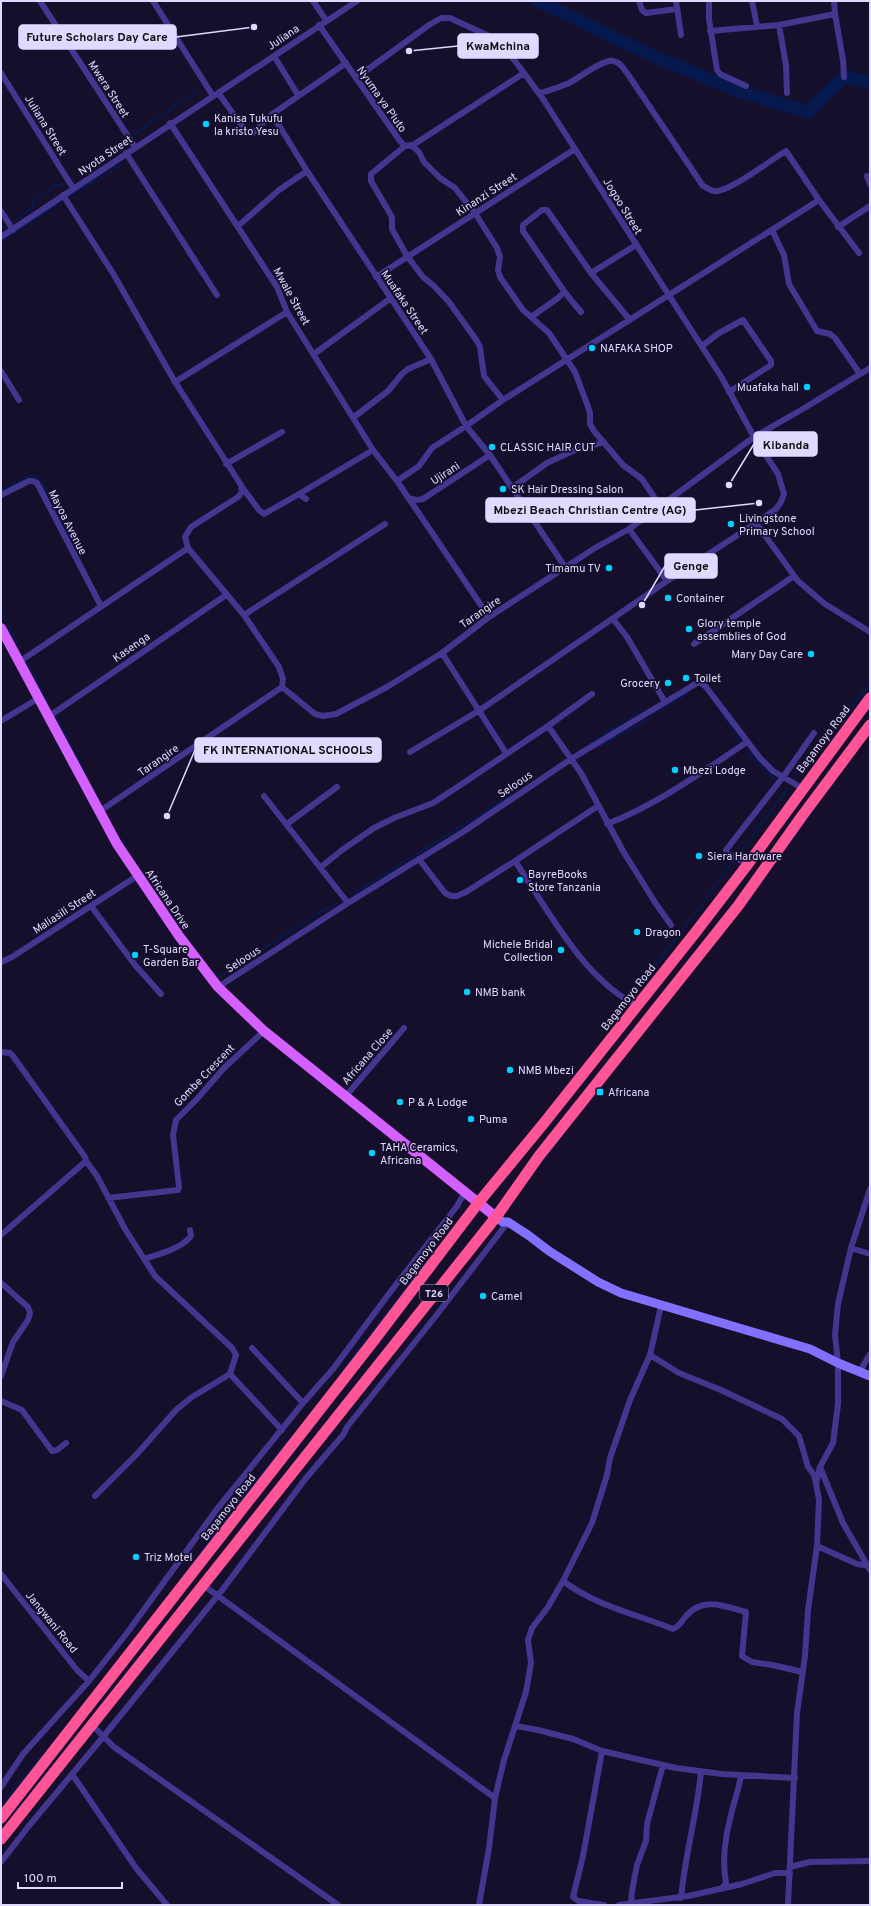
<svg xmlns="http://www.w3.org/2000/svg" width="871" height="1906" font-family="Overpass,sans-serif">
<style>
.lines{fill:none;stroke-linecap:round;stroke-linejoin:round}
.stream{stroke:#06194e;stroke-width:2}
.river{stroke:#06194e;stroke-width:13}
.street{stroke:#42368f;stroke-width:6}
.secondary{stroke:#8270ff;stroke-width:9}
.primary{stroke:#d360ff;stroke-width:10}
.highway{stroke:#ff5496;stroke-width:11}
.poi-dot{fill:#05ceff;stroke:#160f2c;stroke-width:1.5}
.labels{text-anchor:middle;stroke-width:3.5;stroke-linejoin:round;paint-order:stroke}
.shield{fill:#160f2c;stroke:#a49cc0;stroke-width:1}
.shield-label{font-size:10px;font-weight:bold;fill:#e1d9ff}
.street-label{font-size:11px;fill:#e1d9ff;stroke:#160f2c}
.poi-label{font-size:11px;fill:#e1d9ff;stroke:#160f2c;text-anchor:start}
.leader{fill:none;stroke:#e1d9ff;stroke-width:1.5}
.callout-dot{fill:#e1d9ff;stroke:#160f2c;stroke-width:1.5}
.callout{fill:#e1d9ff;stroke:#e1d9ff;stroke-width:1.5}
.callout-label{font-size:12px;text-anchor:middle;font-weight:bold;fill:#111}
</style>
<rect width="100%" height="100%" fill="#160f2c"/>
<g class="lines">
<!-- stream -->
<path class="stream" d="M133,135l65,-45
M78,175l47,-34
M71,179l2,-1
M69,196l54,-32
M13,222l20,-15 1,-7 21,-15 9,-1
M1,229l4,-2
M1,242l61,-41
M1,491l21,-12 11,-4 7,3 42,86
M1,611l19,36
M28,662l19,39
M720,710l22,34
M56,717l29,56
M595,748l45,-24 47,-31
M581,750l61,-40
M747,751l27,28
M794,777l76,-93
M118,836l6,10
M790,842l25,-34
M354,893l158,-98
M216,977l6,-2 100,-64 14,-7
M635,990l35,-43 118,-159
M541,1163l24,-31
M371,1334l54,-70
M347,1365l19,-26
M180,1580l58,-77 53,-65
M1,1807l28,-37 18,-19"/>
<!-- river -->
<path class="river" d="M538,1l115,55 85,35 70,21 36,-35 26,5"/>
<!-- street -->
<path class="street" d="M40,1l95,146
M153,1l60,95
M313,1l13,19
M639,1l3,9 4,3 31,-4
M676,1l5,34
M709,1v18l8,51 3,4 26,12
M752,1l5,25
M835,14l8,46 1,17
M319,25l81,116 5,5 8,-1 111,-72
M779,25l7,40 1,28
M710,31l69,-6 56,-11 -1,-13
M274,56l24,39
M1,73l72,115
M356,78l73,-53 12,-7h9l41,19 15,12 18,24 19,26 179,279 32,59 24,37 6,20 -3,8 -5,7 -20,14 -89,58 -187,129 -70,42
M539,93c11,-2 20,-6 30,-10 10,-5 34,-24 44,-22 7,1 10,7 14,12l76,113c3,1 8,5 11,5 13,3 58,-32 72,-40l33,49 40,53
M219,94l28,39h6l18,-18 9,12 27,44 124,188 35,67 24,29 75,112
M271,115l75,-52
M170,123l107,164 10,25 86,138 24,31 92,136
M411,145l8,7 5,10 16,16 15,10 20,25 22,35 3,9 -2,13 2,7 23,33 26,23 26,39 12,32 3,9v11l4,7 29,34 19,14 18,27
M405,146l-34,28v7l21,36v12l15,27 16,21 11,9 15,16 28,39 3,6 4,29 19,24
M126,153l91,142
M867,176l3,8
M63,195l51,80 61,107 66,103 1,7 -4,5 -47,30 -6,10 3,11 56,67 35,52 4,12 -1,8
M1,211l12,19
M238,226l41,-36 28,-19
M838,227l32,-21
M772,230l12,25 5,29 28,47 13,3 5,4 25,36
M1,237l356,-236
M591,273l39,47
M376,277l199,-128
M581,312l-15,-18 -43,-63v-6l19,-15h5l44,63 45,-28
M531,317l27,-19 6,-6
M702,346l17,-13 24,-13 28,41v4l-42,27
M314,354l77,-56
M1,371l18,29
M175,382l112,-70
M354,417l34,-26 14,-17 6,-5 23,-10
M226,464l56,-32
M397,481l22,-15 13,-18 34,-22 37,-26 316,-200
M242,487l17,23 5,4 35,-20 7,5
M512,488l35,-25 28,-13 29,-8
M299,494l74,-44
M1,495l28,-14h4l4,2 64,123
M408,498l8,2 7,-1 67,-44
M756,523l42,58 27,23 45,28
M629,529l38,52
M244,615l141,-91
M613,619l14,18 38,65
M694,644l100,-68
M442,653l64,100
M19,662l169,-114
M282,687l33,27 8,2 13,-2 51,-27 55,-34 47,-36 106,-69 34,-19 125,-92 47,-27 69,-42
M48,717l178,-122
M1,721l38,-23
M548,726l33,47 42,78 33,53 15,21
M264,796l84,107
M100,811l182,-124
M287,824l50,-37
M607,824c51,-20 95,-52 140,-82
M419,859l26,34 6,3h6l9,-4 49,-31 83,-55
M515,861c33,49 69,119 123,145
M748,864l-20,-10 -2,-4 57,-73 31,-44
M321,867l21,-17 32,-22 20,-10 39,-15 26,-17 89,-60 44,-32
M91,906l44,59 26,29
M1,962l11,-5 125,-81
M218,987l130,-84 115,-71 108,-73 126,-76h4l5,4 54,71 13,13 29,17
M1,1052l9,1 3,3 72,101 1,4 11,15 28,53 30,47 77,72 4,7 -6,19 52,56
M345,1097l59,-69
M108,1198l70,-8 1,-3 -6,-52 3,-15 20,-20 28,-32 40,-37
M1,1235l85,-74
M851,1248l19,6
M144,1259c15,-5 37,-10 47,-23l-1,-6
M1,1283l27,24 2,6 -2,7 -15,22 -12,34
M252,1348l51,55
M650,1355l29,18 42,17 61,29 17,17 9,31 6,8 2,8
M860,1371l10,-17
M1,1401l21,9 30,41 5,-1 9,-7
M820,1467l23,56 27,47
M95,1496l41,-41 41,-46 15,-12 38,-23
M817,1546l40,18 13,2
M1,1574l76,96 12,11
M563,1581c33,25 73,33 110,48 6,-2 9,-8 13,-13 17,-20 39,-10 60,-4l-4,44 10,6 20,3 31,7
M203,1585l292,213
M91,1724l23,23 224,158
M516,1726l22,4 35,9 29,12 74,17 46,6 73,4
M602,1751l-19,105 -10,41 5,4 26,4
M72,1774l64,94 31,37
M1,1787l22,-33 66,-73 38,-48 90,-124 86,-106 30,-34 55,-74 69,-89 8,-14
M1,1862l27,-35 75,-90 120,-148 83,-111 37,-43 4,-8 88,-110 73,-95
M790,1867l20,-5 60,-1
M722,1888l4,-5c-4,-21 -1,-47 5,-68 3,-14 8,-25 10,-40
M681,1898c4,-43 16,-84 20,-126
M631,1904l1,-13 5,-26 9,-24 1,-17 16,-59
M479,1905l10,-57 6,-50 9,-38 22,-68 5,-29 -3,-23 4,-12 16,-21 15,-26 29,-58 15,-48 3,-17 20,-58 20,-45 11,-49
M619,1905l69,-9 54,-12 33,-11h15
M788,1905l9,-192 8,-57 3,-46 9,-64 2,-46 -3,-16 4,-17 13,-24 5,-39v-41l-3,-28 3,-31 13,-56 19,-59"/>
<!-- secondary -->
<path class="secondary" d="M496,1217l7,5h5l20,13 21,16 49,31 23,11 189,56 28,14 32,13"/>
<!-- primary -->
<path class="primary" d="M1,628l116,216 62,92 39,51 46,44 232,186"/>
<!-- highway -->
<path class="highway" d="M1,1818l374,-479 104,-137 65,-79 151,-190 53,-69 122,-166
M1,1839l495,-622 43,-61 199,-250 64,-90 68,-91"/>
</g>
<!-- markers -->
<g class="poi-dot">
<circle cx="206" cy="124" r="4"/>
<circle cx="592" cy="348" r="4"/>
<circle cx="807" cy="387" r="4"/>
<circle cx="492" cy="447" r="4"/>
<circle cx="503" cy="489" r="4"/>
<circle cx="731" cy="524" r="4"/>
<circle cx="609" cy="568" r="4"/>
<circle cx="668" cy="598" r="4"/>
<circle cx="689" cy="629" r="4"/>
<circle cx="811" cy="654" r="4"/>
<circle cx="686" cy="678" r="4"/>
<circle cx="668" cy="683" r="4"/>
<circle cx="675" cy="770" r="4"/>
<circle cx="699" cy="856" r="4"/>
<circle cx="520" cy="880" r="4"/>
<circle cx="637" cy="932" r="4"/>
<circle cx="561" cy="950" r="4"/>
<circle cx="135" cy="955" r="4"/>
<circle cx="467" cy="992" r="4"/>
<circle cx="510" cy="1070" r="4"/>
<rect x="596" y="1088" width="8" height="8" rx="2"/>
<circle cx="400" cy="1102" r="4"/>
<circle cx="471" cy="1119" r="4"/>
<circle cx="372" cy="1153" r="4"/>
<circle cx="483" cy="1296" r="4"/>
<circle cx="136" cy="1557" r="4"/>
</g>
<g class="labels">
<!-- shield labels -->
<rect class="shield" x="420" y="1285" width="28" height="16" rx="3"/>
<g class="shield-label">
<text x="434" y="1297">T26</text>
</g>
<!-- street labels -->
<g class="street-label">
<text transform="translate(283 37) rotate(-34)" y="4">Juliana</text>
<text transform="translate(109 89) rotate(57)" y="4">Mwera Street</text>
<text transform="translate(382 99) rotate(55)" y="4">Nyuma ya Pluto</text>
<text transform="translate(46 125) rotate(58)" y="4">Juliana Street</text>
<text transform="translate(105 155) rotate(-34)" y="4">Nyota Street</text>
<text transform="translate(486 194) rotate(-33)" y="4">Kinanzi Street</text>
<text transform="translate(623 206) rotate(58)" y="4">Jogoo Street</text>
<text transform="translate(292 296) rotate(61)" y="4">Mwale Street</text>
<text transform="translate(405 302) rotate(56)" y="4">Muafaka Street</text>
<text transform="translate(445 473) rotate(-33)" y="4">Ujirani</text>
<text transform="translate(68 522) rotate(63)" y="4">Mayoa Avenue</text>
<text transform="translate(480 612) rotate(-35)" y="4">Tarangire</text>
<text transform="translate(131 647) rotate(-35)" y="4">Kasenga</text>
<text transform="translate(823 739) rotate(-53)" y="4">Bagamoyo Road</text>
<text transform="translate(158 760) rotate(-35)" y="4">Tarangire</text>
<text transform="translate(515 784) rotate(-34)" y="4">Seloous</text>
<text transform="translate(168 899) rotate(56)" y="4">Africana Drive</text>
<text transform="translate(64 911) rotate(-33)" y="4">Maliasili Street</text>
<text transform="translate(243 959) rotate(-33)" y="4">Seloous</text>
<text transform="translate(628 997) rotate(-52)" y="4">Bagamoyo Road</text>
<text transform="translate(367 1056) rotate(-49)" y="4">Africana Close</text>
<text transform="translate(204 1075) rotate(-46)" y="4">Gombe Crescent</text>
<text transform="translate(426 1251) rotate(-53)" y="4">Bagamoyo Road</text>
<text transform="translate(228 1507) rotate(-52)" y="4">Bagamoyo Road</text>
<text transform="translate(52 1622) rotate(51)" y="4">Jangwani Road</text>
</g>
<!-- poi labels -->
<g class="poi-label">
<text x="214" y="122">Kanisa Tukufu<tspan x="214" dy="13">la kristo Yesu</tspan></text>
<text x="600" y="352">NAFAKA SHOP</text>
<text x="799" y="391" text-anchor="end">Muafaka hall</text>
<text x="500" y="451">CLASSIC HAIR CUT</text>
<text x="511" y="493">SK Hair Dressing Salon</text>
<text x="739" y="522">Livingstone<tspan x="739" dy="13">Primary School</tspan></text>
<text x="601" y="572" text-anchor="end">Timamu TV</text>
<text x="676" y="602">Container</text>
<text x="697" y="627">Glory temple<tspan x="697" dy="13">assemblies of God</tspan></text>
<text x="803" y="658" text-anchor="end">Mary Day Care</text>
<text x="694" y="682">Toilet</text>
<text x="660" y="687" text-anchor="end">Grocery</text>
<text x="683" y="774">Mbezi Lodge</text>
<text x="707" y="860">Siera Hardware</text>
<text x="528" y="878">BayreBooks<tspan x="528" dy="13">Store Tanzania</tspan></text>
<text x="645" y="936">Dragon</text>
<text x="553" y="948" text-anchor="end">Michele Bridal<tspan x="553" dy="13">Collection</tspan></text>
<text x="143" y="953">T-Square<tspan x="143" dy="13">Garden Bar</tspan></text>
<text x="475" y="996">NMB bank</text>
<text x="518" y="1074">NMB Mbezi</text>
<text x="608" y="1096">Africana</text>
<text x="408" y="1106">P &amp; A Lodge</text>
<text x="479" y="1123">Puma</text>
<text x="380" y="1151">TAHA Ceramics,<tspan x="380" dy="13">Africana</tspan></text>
<text x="491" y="1300">Camel</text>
<text x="144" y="1561">Triz Motel</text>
</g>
</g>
<!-- callouts -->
<path class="leader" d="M254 27L176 37M409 51L458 46M729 485L754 444M759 503L695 510M642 605L665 566M167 816L195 750"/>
<g class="callout-dot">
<circle cx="254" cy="27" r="4"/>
<circle cx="409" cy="51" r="4"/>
<circle cx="729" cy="485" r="4"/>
<circle cx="759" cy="503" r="4"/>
<circle cx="642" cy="605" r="4"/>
<circle cx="167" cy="816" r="4"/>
</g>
<g class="callout">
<rect x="19" y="25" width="157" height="24" rx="4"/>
<rect x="458" y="34" width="80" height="24" rx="4"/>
<rect x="754" y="432" width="63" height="24" rx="4"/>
<rect x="486" y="498" width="209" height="24" rx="4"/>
<rect x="665" y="554" width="52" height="24" rx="4"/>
<rect x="195" y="738" width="186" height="24" rx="4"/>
</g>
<g class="callout-label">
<text x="97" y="41">Future Scholars Day Care</text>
<text x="498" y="50">KwaMchina</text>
<text x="786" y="449">Kibanda</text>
<text x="590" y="514">Mbezi Beach Christian Centre (AG)</text>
<text x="691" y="570">Genge</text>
<text x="288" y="754">FK INTERNATIONAL SCHOOLS</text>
</g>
<!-- border -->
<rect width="871" height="1906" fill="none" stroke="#e1d9ff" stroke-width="4"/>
<!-- scale -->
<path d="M18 1882v6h104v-6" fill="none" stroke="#e1d9ff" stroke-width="2"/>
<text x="24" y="1882" font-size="12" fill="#e1d9ff" stroke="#160f2c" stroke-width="3" paint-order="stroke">100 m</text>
</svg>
